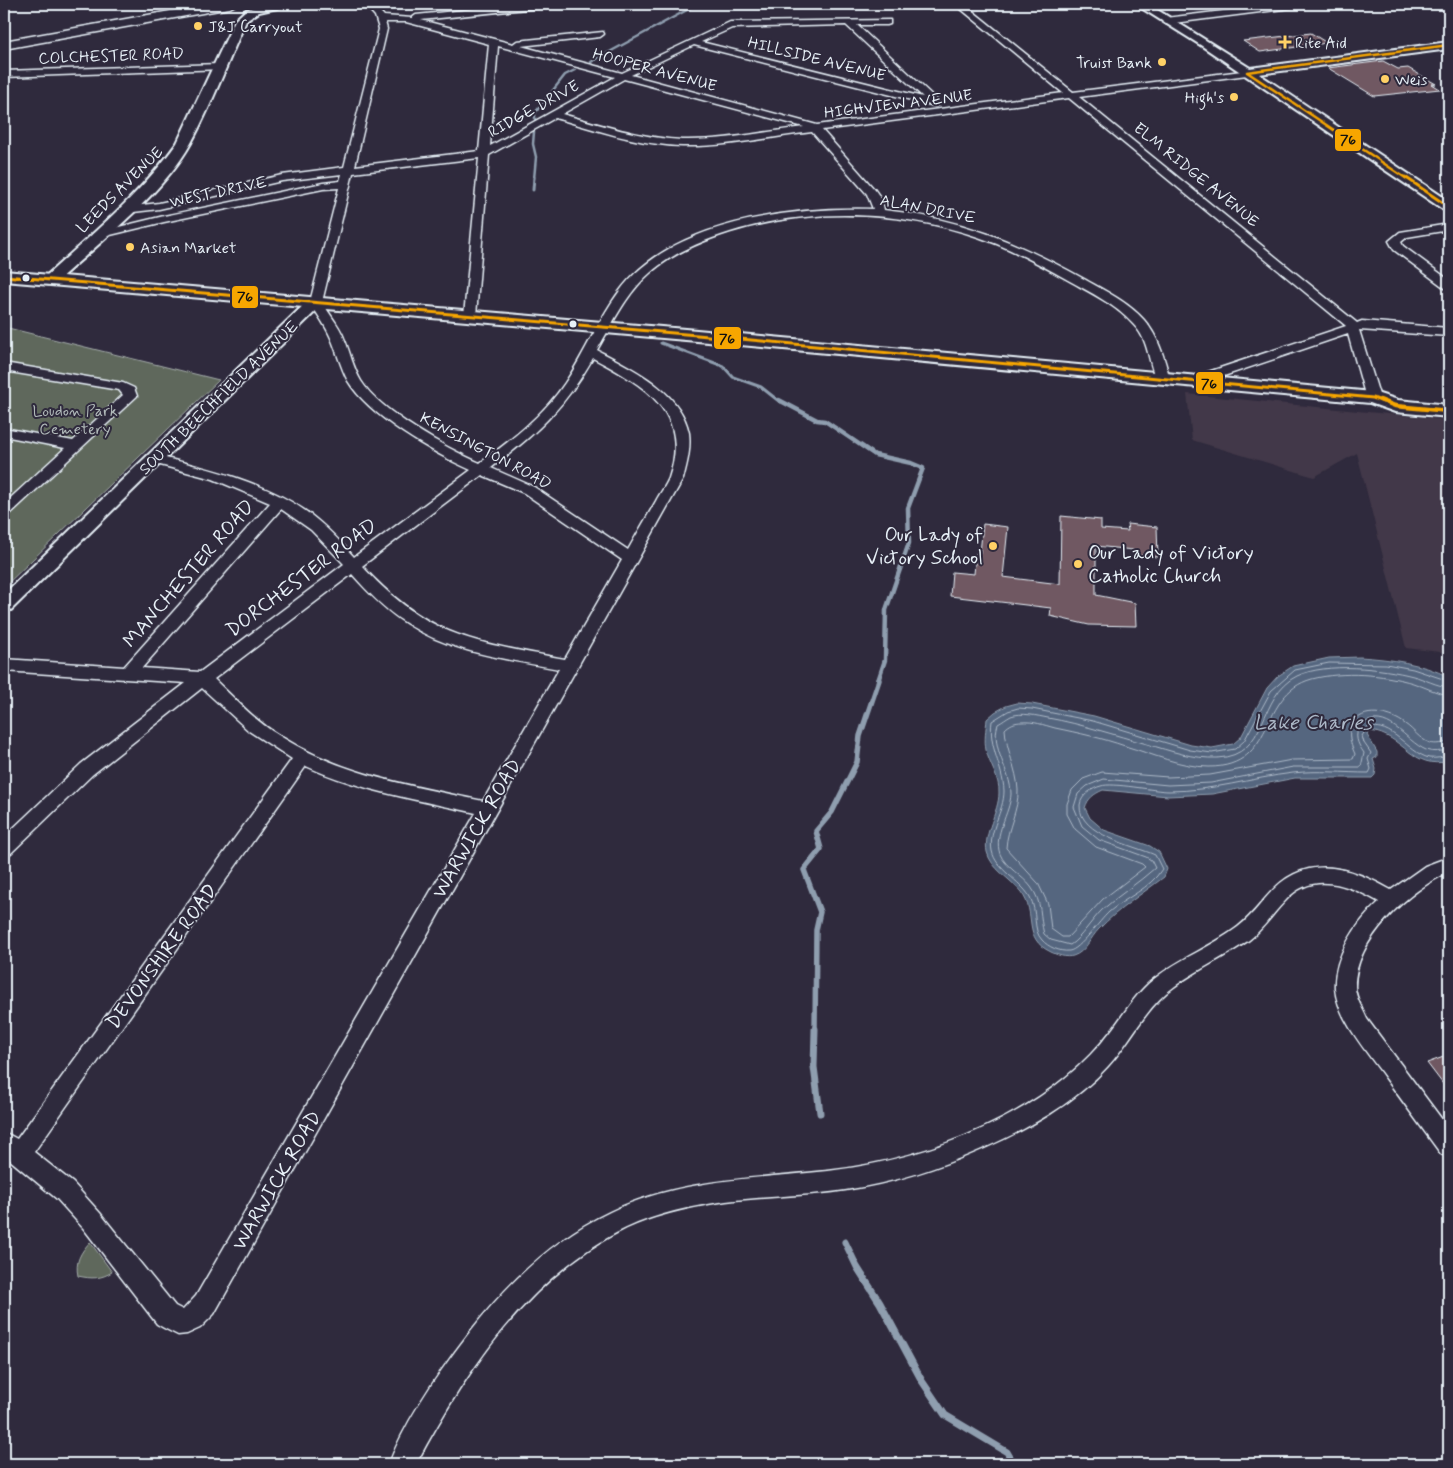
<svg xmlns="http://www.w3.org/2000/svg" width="1453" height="1468" font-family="Mynerve,sans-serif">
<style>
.built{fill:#423848}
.green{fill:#5f685c;stroke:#a4acaa}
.water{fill:#54667f;stroke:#8f9eaf}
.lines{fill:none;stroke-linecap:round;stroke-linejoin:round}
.shore{stroke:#adb9c8;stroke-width:1}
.stream-far4{stroke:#8f9eaf;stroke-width:2.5}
.stream-far3{stroke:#8f9eaf;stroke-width:3}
.stream-far2{stroke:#8f9eaf;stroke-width:4.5}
.stream-far1{stroke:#8f9eaf;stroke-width:5.5}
.stream{stroke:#8f9eaf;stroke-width:7}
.building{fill:#705862;stroke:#e8f1f8}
.minor-casing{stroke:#e8f1f8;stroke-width:3}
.tertiary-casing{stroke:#e8f1f8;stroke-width:4}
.secondary-casing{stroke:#e8f1f8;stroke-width:4}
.primary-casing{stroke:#e8f1f8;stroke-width:3}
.minor{fill:#2f2a3d;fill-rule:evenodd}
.tertiary{fill:#2f2a3d;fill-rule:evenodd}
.secondary{fill:#2f2a3d;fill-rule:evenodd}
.primary{fill:#2f2a3d;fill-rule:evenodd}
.bus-1-far2-casing{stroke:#2f2a3d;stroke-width:4.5}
.bus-1-far1-casing{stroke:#2f2a3d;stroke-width:5.5}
.bus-1-casing{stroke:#2f2a3d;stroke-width:8}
.bus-1-far2{stroke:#f7a600;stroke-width:2.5}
.bus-1-far1{stroke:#f7a600;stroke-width:3}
.bus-1{stroke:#f7a600;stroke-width:4.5}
.poi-dot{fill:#ffd166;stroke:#2f2a3d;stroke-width:2}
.bus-dot{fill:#e8f1f8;stroke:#2f2a3d;stroke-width:2}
.labels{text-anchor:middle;stroke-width:4;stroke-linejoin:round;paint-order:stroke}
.far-poi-label{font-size:16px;fill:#e8f1f8;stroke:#2f2a3d;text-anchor:start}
.far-street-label{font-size:16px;fill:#e8f1f8;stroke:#2f2a3d}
.far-park-label{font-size:16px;fill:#b1baba;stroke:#2f2a3d}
.poi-label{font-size:20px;fill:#e8f1f8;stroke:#2f2a3d;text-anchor:end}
.street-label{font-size:20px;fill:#e8f1f8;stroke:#2f2a3d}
.water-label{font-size:21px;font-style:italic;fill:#adb9c8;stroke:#2f2a3d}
.line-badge{stroke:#2f2a3d;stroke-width:2}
.pale-badge-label{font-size:14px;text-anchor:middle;font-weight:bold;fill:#111}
</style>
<rect width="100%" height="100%" fill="#2f2a3d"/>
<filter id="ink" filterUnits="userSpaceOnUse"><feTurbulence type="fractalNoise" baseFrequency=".02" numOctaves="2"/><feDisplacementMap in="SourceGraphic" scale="10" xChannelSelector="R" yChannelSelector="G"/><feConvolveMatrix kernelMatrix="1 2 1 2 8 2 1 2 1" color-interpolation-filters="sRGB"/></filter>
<g filter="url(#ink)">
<!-- built -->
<path class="built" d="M1187,394l262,26v233l-43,-5 -49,-195 -43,24 -122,-37z"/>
<!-- green -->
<path class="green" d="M4,327l215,53 -215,207z
M90,1242l22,30c-11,7 -20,7 -34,4 -3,-14 2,-23 12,-34z"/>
<!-- water -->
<path class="water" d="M1360,657c31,2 61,6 89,20v84c-37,10 -45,-26 -79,-30l-3,4 10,17v5l-4,2 3,10 -1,6 -3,3h-77l-83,16 -44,2 -65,-6c-9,4 -15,8 -18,18l5,10 14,12 46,16 9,6 8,17 -3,8c-22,17 -46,32 -65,52 -9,9 -13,23 -26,27 -7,2 -16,-1 -22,-4 -30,-14 -13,-38 -30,-60 -10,-13 -30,-23 -34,-40 -4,-19 12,-40 12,-59 1,-15 -10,-29 -13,-43 -2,-10 0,-21 1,-31l8,-7 11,-6 11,-3 15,1 62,12 97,29 21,3 21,-4 8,-7 26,-49 11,-12 15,-10 36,-8z"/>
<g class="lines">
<!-- shore -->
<path class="shore" d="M1449,681l-36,-12 -27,-5 -57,-1 -34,7 -24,21 -27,50 -9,8 -23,4 -22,-3 -97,-29 -61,-12 -14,-1 -10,3 -16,10c-4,26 11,45 12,70 0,21 -16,39 -12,60 4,19 28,29 38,46 8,15 2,33 12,43 6,7 18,12 27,11 11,-1 30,-30 40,-39 17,-15 41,-23 53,-43l-7,-14c-19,-9 -77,-20 -75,-50 1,-10 13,-17 21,-19 12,-4 53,5 68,5 44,0 82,-13 124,-18 25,-3 51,0 76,0l2,-4 -3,-10 3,-6 -7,-10 -2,-7 5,-8c26,-6 40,24 62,30 7,1 14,-1 20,-2
M1449,687c-13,-1 -24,-8 -36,-11 -30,-8 -87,-14 -116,0 -40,19 -27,80 -80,82 -23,1 -47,-7 -70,-14 -33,-9 -65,-20 -99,-26 -10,-2 -27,-6 -37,-2 -4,2 -9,6 -13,8 -8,25 13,46 13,70 -1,20 -18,40 -11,60 5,13 23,22 31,33 12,16 8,29 13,47l7,6 19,5c11,-7 21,-24 32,-35 17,-15 36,-27 53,-42l-4,-8 -5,-3 -47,-17 -17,-14 -8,-19 4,-13 9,-8 17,-7 64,6 43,-2 82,-16h68l3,-14c-7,-10 -10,-17 -4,-28 28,-18 45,16 66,25 8,3 15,1 23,0
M1449,695c-13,-2 -24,-8 -36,-12 -30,-9 -70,-12 -101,-4 -55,15 -34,88 -103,88 -28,0 -57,-13 -84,-21 -23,-8 -46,-13 -70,-18 -11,-3 -22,-7 -33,-6 -7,0 -12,2 -17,7 1,21 12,40 13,61 1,20 -11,38 -12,58l32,35 10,21 3,25 11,8h6l35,-38 42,-32 -3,-3 -46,-17 -21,-18 -8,-15v-10l5,-14 11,-11 19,-7 66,5 42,-2 82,-15 61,-1 2,-5c-5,-11 -9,-23 0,-33 11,-14 38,-7 50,3 9,6 14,15 25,19 6,2 12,0 19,-1"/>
<!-- stream-far4 -->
<path class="stream-far4" d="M591,62l107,-58
M535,119v-6l30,-38 10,-5
M534,132l-1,12 3,13 -2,22"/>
<!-- stream-far3 -->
<path class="stream-far3" d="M533,190l1,-13
M661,343l62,23 10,11 28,10 19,15"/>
<!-- stream-far2 -->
<path class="stream-far2" d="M779,400l38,20 8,1 50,34 36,8 12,5 -15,40 1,35 -23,67 -1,50 -7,21"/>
<!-- stream-far1 -->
<path class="stream-far1" d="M815,1031l1,-101 4,-18 -16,-42 17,-21 -5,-18 16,-19 25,-50 3,-26 19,-56"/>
<!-- stream -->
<path class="stream" d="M815,1029l-1,38 6,46
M845,1242l12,25 23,36 42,78 23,34 62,37 7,12"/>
</g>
<!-- building -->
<path class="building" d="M1311,33l16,10 -67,9 -17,-11z
M1383,61l15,8 10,-1 28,16h-4l8,5 -66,7 -46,-28z
M1061,516l40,4v9l27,2 -1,-7 30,3 1,30 -24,-2 -1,-5 -37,-4v49l39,8 1,23 -47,-1 -39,-9 1,-8 -101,-12 2,-24 22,2 2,-21h4l3,-29 25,3 -5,50 57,7z
M1449,1055v37l-22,-29z"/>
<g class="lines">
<!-- minor casing -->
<g class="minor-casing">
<path id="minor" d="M364,4h9l11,12 28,2 4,-3 108,-11h26l-4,3 -125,13 92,24 4,-3 86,-9 1,2 -4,3 -79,9 101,27 108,-51 160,-2v4l-3,1h-30l79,74 4,4 -2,2 -3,1 -241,-61 -63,30 186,50 246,-32 -108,-89h9l109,88 177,-22v4l-3,1 -168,22 278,226 5,-2 87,7v8l-90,-6 21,68 -7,4 -7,-4 -18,-64 -148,50h-10l-2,-3 2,-3 156,-52 -1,-1 -276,-227 -247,32 53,60 7,10 2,10c76,8 135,33 200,69 21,12 44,23 60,41 15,17 20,38 26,59l-7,4 -5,-1c-11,-18 -7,-40 -25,-58 -18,-20 -42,-31 -65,-44 -23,-13 -47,-26 -71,-36 -83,-33 -181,-39 -267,-12 -28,9 -58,21 -80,41 -24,21 -37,50 -53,77 34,18 84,41 92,83 2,16 -2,31 -6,46l-469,835 -14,14 -13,6 -9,1 -14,-7 -7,-4 -73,-95 -27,-30 -53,-44v-23l13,7 275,-380 -43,-28 -47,-43 -109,86 -82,79 -7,2v-18l77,-73 105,-81 -182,-12v-12l120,8 146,-164 -57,-24 -64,-17 -2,-3 2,-3 5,-1c51,13 106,25 150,55 19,13 35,30 50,47l117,-87c-38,-17 -102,-54 -123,-89 -7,-13 -11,-29 -17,-43 -5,-12 -14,-24 -21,-36l29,-114 -16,1 -159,33 -66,16 -6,-3 2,-2 70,-17 159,-33 17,-2 2,-7 -60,7 -123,28 -34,4 -6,-3 6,-3 34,-4 123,-28 62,-8 35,-138 -4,-13zM385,22h21l83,22 -10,107 -124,15 32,-137zM846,25l77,72 -222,-55 31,-14zM498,46l117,31 -125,69zM624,79l180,48c-40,5 -82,14 -122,13 -41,-2 -80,-15 -120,-26zM555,118c42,12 84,27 128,28 42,1 87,-9 129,-14l55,62 6,15c-81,-2 -203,12 -254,83 -21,28 -34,62 -54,91 -22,33 -54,57 -85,80 -34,-15 -100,-51 -119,-82 -8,-13 -11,-29 -17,-43 -5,-13 -15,-24 -22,-36l31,-129 126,-15 -15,158 6,4 4,-1 2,-3 13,-161zM593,358c50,27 99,53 76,120 -3,8 -9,15 -13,23 -9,16 -19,33 -28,49l-94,-63 -43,-19c45,-34 74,-61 102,-110zM482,475l42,18 98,67 -57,99c-91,-17 -137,-21 -203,-93zM281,509l30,21 33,34 -144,108 -58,-4zM352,574c16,18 33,36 54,49 45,30 101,36 153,46l-76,132c-70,-15 -142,-26 -203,-65 -25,-15 -45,-37 -66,-57zM306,766c54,25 113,34 170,47l-280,483 -13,14 -8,-4 -75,-93 -27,-30 -39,-31z
M1281,4h22l-4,3 -133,17 -4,-3 4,-3z
M220,64l5,3 -2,2 -219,8v-6z
M1449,224v6l-42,7 -6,5 2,4 46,34v9l-4,-1 -51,-38 -5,-9 11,-9z
M4,363l119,20 11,5 3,8 -128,119 -5,1v-12l61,-56 -61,-12v-8l69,13 50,-46 -4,-5 -115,-19z
M1449,857v15c-40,18 -94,67 -94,114 0,12 8,23 12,33l82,110v28l-8,-3c-19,-26 -37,-51 -56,-77 -17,-24 -48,-59 -50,-89 -2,-31 22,-66 44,-86 -30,-17 -66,-32 -93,-2 -13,13 -22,28 -37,40 -26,19 -58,32 -83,53 -23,20 -37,50 -58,73 -33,37 -79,62 -124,82 -45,20 -91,35 -139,42 -39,6 -79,6 -119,11 -33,5 -69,12 -100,27 -97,47 -161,144 -210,236h-27c17,-45 51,-93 81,-132 38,-49 83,-93 140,-120 69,-33 144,-33 218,-41 102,-12 219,-56 283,-140 13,-17 25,-38 43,-52 26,-21 58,-32 84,-52 27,-21 34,-49 71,-58 29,-6 57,7 82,21l34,-24z"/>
</g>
<!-- tertiary casing -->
<g class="tertiary-casing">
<path id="tertiary" d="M263,4h25l-2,2 -27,6 -13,9c-18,40 -34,84 -55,122 -29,52 -91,99 -135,139h-10l-3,-3 3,-3c46,-42 95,-82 131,-133l58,-123 11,-10z
M1135,4h13l102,64 199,-26v7l-190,25 190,127v10l-5,-1 -242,-164z
M316,297l6,2 2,3 -2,3 -311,305 -7,2v-18l306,-295z"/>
</g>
<!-- secondary casing -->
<g class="secondary-casing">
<path id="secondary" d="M4,271l693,59 676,62 25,8 51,5v12l-54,-5 -25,-9 -673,-62 -693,-60z"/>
</g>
<!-- primary casing -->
<g class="primary-casing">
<path id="primary" d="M209,4h28l-7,4 -226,41v-8z"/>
</g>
<!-- minor -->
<use href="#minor" class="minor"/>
<!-- tertiary -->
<use href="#tertiary" class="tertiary"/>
<!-- secondary -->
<use href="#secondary" class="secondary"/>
<!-- primary -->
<use href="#primary" class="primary"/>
<!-- bus-1-far2 casing -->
<g class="bus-1-far2-casing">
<path id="bus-1-far2" d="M1247,72l160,107
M1247,72l202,-27"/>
</g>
<!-- bus-1-far1 casing -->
<g class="bus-1-far1-casing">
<path id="bus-1-far1" d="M1405,177l44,30
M4,276l693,59 676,63 10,4"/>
</g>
<!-- bus-1 casing -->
<g class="bus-1-casing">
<path id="bus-1" d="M1380,400l15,6 54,5"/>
</g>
<!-- bus-1-far2 -->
<use href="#bus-1-far2" class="bus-1-far2"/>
<!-- bus-1-far1 -->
<use href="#bus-1-far1" class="bus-1-far1"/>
<!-- bus-1 -->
<use href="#bus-1" class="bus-1"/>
</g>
</g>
<!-- markers -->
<g class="poi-dot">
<circle cx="198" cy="26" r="5"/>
<path d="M1282.5 34.5h5v5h5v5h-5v5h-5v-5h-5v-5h5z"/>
<circle cx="1162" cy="62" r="5"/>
<circle cx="1385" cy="79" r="5"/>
<circle cx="1234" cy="97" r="5"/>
<circle cx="130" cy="247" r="5"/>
<circle cx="993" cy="546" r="5"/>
<circle cx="1078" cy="564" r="5"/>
</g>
<g class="bus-dot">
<circle cx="26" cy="278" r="4.5"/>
<circle cx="573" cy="324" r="4.5"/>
</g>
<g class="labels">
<!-- far-poi labels -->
<g class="far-poi-label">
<text x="208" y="32">J&amp;J Carryout</text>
<text x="1295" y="48">Rite Aid</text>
<text x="1152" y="68" text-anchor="end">Truist Bank</text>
<text x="1395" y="85">Weis</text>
<text x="1224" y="103" text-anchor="end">High's</text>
<text x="140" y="253">Asian Market</text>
</g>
<!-- far-street labels -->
<g class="far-street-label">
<text transform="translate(111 55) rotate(-2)" y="6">COLCHESTER ROAD</text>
<text transform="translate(817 58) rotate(14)" y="6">HILLSIDE AVENUE</text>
<text transform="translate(655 69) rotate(15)" y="6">HOOPER AVENUE</text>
<text transform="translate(898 103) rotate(-7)" y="6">HIGHVIEW AVENUE</text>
<text transform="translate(533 108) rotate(-29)" y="6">RIDGE DRIVE</text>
<text transform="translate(1197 174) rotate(39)" y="6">ELM RIDGE AVENUE</text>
<text transform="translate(119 189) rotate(-45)" y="6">LEEDS AVENUE</text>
<text transform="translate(218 191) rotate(-12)" y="6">WEST DRIVE</text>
<text transform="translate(928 208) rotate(11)" y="6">ALAN DRIVE</text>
<text transform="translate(218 397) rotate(-44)" y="6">SOUTH BEECHFIELD AVENUE</text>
<text transform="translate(486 450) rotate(28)" y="6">KENSINGTON ROAD</text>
</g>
<!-- far-park labels -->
<g class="far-park-label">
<text x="75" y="416">Loudon Park<tspan x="75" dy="18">Cemetery</tspan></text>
</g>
<!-- poi labels -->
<g class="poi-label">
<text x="983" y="541">Our Lady of<tspan x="983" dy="23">Victory School</tspan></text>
<text x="1088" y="559" text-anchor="start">Our Lady of Victory<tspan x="1088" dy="23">Catholic Church</tspan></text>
</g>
<!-- street labels -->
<g class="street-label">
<text transform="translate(188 573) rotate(-49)" y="7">MANCHESTER ROAD</text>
<text transform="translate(301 577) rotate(-37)" y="7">DORCHESTER ROAD</text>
<text transform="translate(476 828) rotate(-60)" y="7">WARWICK ROAD</text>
<text transform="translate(161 956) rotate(-54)" y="7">DEVONSHIRE ROAD</text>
<text transform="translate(276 1180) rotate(-60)" y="7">WARWICK ROAD</text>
</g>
<!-- water labels -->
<g class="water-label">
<text x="1313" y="729">Lake Charles</text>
</g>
</g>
<g class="line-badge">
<rect x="1334" y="128" width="28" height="24" rx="5" fill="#f7a600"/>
<rect x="231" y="285" width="28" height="24" rx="5" fill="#f7a600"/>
<rect x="713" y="326" width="29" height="24" rx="5" fill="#f7a600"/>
<rect x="1195" y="371" width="29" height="24" rx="5" fill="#f7a600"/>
</g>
<g class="pale-badge-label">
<text x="1348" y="144">76</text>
<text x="245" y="301">76</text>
<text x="727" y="343">76</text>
<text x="1209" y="388">76</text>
</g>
<!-- margin -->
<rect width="1453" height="1468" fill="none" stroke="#2f2a3d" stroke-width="20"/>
<rect x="10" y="10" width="1433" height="1448" fill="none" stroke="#e8f1f8" stroke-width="2" filter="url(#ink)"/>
</svg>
